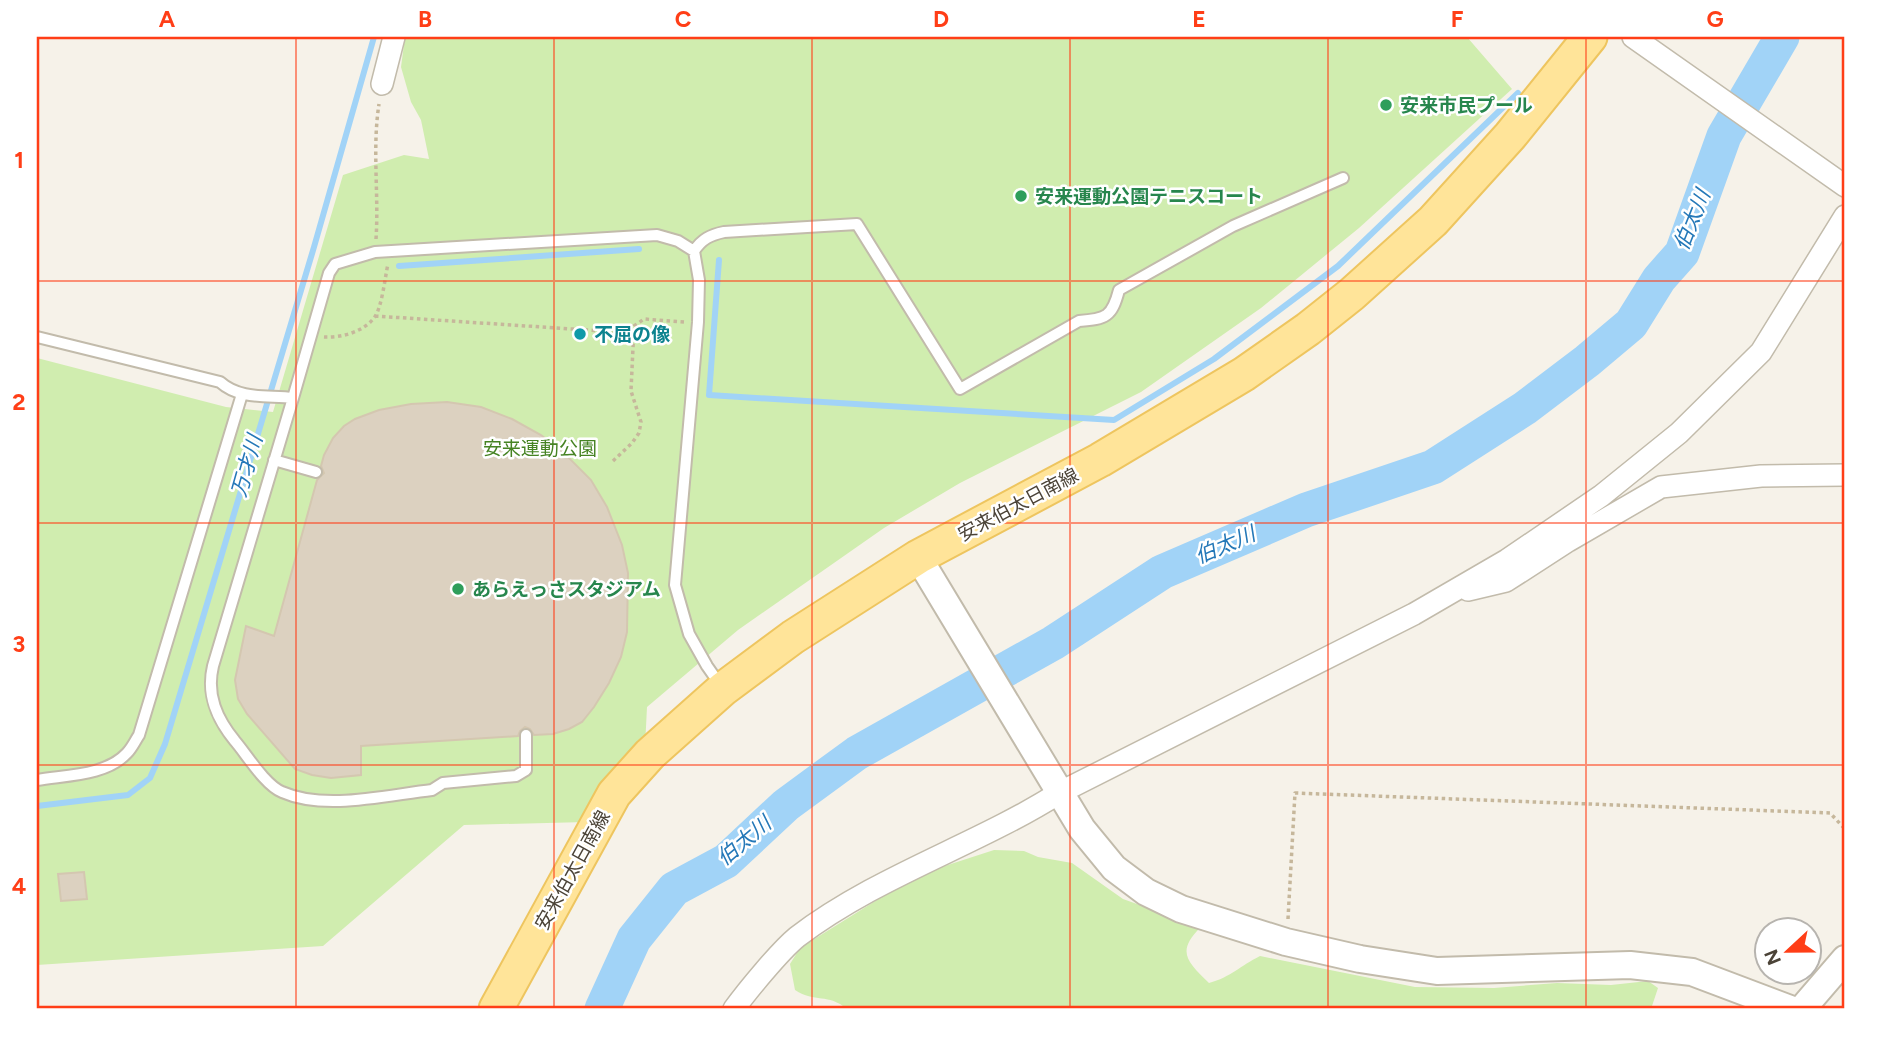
<svg xmlns="http://www.w3.org/2000/svg" width="1882" height="1046" font-family="Figtree,'Noto Sans JP',sans-serif">
<style>
.green{fill:#d0edaf}
.lines{fill:none;stroke-linecap:round;stroke-linejoin:round}
.stream{stroke:#a1d3f7;stroke-width:6}
.river{stroke:#a1d3f7;stroke-width:35}
.building{fill:#dcd1c0;stroke:#d4c7b0;stroke-width:2}
.service-casing{stroke:#c2bbab;stroke-width:14}
.minor-casing{stroke:#c2bbab;stroke-width:24}
.tertiary-casing{stroke:#c2bbab;stroke-width:30}
.primary-casing{stroke:#eec55f;stroke-width:37}
.path{stroke:#c6b79b;stroke-width:3.5;stroke-dasharray:3.5 3.5;stroke-linecap:butt}
.service{stroke:#fff;stroke-width:10}
.minor{stroke:#fff;stroke-width:21}
.tertiary{stroke:#fff;stroke-width:26}
.primary{stroke:#ffe499;stroke-width:33}
.grid{fill:none;stroke:#ff3e17;stroke-width:2;stroke-opacity:0.55}
.leisure-dot{fill:#2e9e5b;stroke:#fff;stroke-width:2.5}
.culture-dot{fill:#0f9aa8;stroke:#fff;stroke-width:2.5}
.labels{text-anchor:middle;stroke-width:5;stroke-linejoin:round;paint-order:stroke}
.leisure-label{font-size:19px;font-weight:bold;fill:#27864d;stroke:#fff;text-anchor:start}
.culture-label{font-size:19px;font-weight:bold;fill:#0d838f;stroke:#fff;text-anchor:start}
.park-label{font-size:19px;fill:#468323;stroke:#fff}
.street-label{font-size:19px;fill:#4b4337;stroke:#fff}
.water-label{font-size:21px;font-style:italic;fill:#2478b8;stroke:#fff}
.neatline{fill:none;stroke:#ff3e17;stroke-width:2.5}
.grid-label{font-size:23px;text-anchor:middle;font-weight:bold;fill:#ff3e17}
</style>
<rect width="100%" height="100%" fill="#f6f2e9"/>
<!-- green -->
<path class="green" d="M405,37h1062l45,52 -153,139 -98,80 -120,84 -181,91 -76,45 -146,102 -91,77 -2,40 -59,75 -122,3 -141,121 -286,19v-607l189,49 47,5 70,-237 61,-20 25,4 -8,-39 -10,-18 -10,-35z
M994,850l30,1 14,6 34,6 51,36 78,28c-26,25 -13,35 8,56 22,-6 31,-17 51,-27l155,31 79,1 63,-5 54,2 37,-4 10,7 -7,21h-804c-19,-16 -32,-6 -52,-19l-5,-26 10,-16 117,-73z"/>
<g class="lines">
<!-- stream -->
<path class="stream" d="M719,260l-10,135 405,25 100,-61 124,-93 180,-173
M399,266l240,-17
M37,806l91,-11 22,-17 15,-34 149,-497 60,-210"/>
<!-- river -->
<path class="river" d="M602,1009l32,-70 40,-50 52,-28 60,-56 71,-52 196,-110 109,-71 144,-62 127,-43 92,-59 62,-47 44,-37 28,-45 23,-26 42,-117 58,-99"/>
</g>
<!-- building -->
<path class="building" d="M447,402l34,5 31,12 29,16 22,17 28,28 16,27 15,38 6,28 -1,59 -6,25 -12,26 -15,24 -12,15 -13,7 -16,5 -19,1 -4,-6 -5,-2 -5,4 -2,5 -157,10v29l-30,3 -19,-3 -17,-6 -48,-55 -9,-15 -3,-19 11,-54 28,10 43,-156 7,-7 -3,-7 3,-11 9,-17 11,-12 11,-7 24,-9 32,-6z
M84,872l3,27 -26,2 -3,-27z"/>
<g class="lines">
<!-- service casing -->
<g class="service-casing">
<path id="service" d="M37,337l183,45c20,18 48,13 73,16l36,-125 6,-9 40,-12 282,-17 21,6 16,10
M293,398l-80,268c-7,29 4,53 22,75 12,14 30,44 47,51 43,19 105,3 150,-2l11,-7 73,-7 10,-6v-35
M274,460l42,12
M721,686l-14,-20 -18,-32 -14,-49 23,-263 1,-42 -5,-29c8,-12 16,-16 30,-19l133,-8 103,165 119,-68c27,-2 33,-4 40,-31l114,-64 110,-48
M37,780c28,-5 69,-4 90,-27 5,-5 8,-12 12,-18l103,-341"/>
</g>
<!-- minor casing -->
<g class="minor-casing">
<path id="minor" d="M1633,37l212,149
M382,84l12,-47
M1468,590l38,-9 62,-40 93,-54 100,-11 84,-1
M734,1009c13,-18 46,-58 63,-72 80,-61 178,-91 262,-144l355,-179 93,-54 94,-64 78,-63 82,-81 84,-136"/>
</g>
<!-- tertiary casing -->
<g class="tertiary-casing">
<path id="tertiary" d="M918,557l164,272 32,39 32,24 35,17 105,33 74,17 77,12 193,-6 62,7 98,37
M1802,1009l43,-50"/>
</g>
<!-- primary casing -->
<g class="primary-casing">
<path id="primary" d="M496,1009l118,-215 36,-40 73,-65 70,-52 125,-80 182,-97 144,-86 64,-45 44,-35 81,-73 77,-85 80,-99"/>
</g>
<!-- path -->
<path class="path" d="M376,239c3,-45 -4,-90 3,-135
M375,316l258,17
M324,337c17,1 39,-5 50,-19 8,-10 11,-41 14,-54
M613,461l19,-18 7,-10 2,-11 -10,-31 3,-65 10,-7 41,3
M1288,919l7,-126 535,20 15,16"/>
<!-- service -->
<use href="#service" class="service"/>
<!-- minor -->
<use href="#minor" class="minor"/>
<!-- tertiary -->
<use href="#tertiary" class="tertiary"/>
<!-- primary -->
<use href="#primary" class="primary"/>
</g>
<!-- grid -->
<path class="grid" d="M296,37v972M554,37v972M812,37v972M1070,37v972M1328,37v972M1586,37v972M37,281h1808M37,523h1808M37,765h1808"/>
<!-- markers -->
<g class="leisure-dot">
<circle cx="1386" cy="105" r="7"/>
<circle cx="1021" cy="196" r="7"/>
<circle cx="458" cy="589" r="7"/>
</g>
<circle class="culture-dot" cx="580" cy="334" r="7"/>
<g class="labels">
<!-- leisure labels -->
<g class="leisure-label">
<text x="1400" y="112">安来市民プール</text>
<text x="1035" y="203">安来運動公園テニスコート</text>
<text x="472" y="596">あらえっさスタジアム</text>
</g>
<!-- culture labels -->
<g class="culture-label">
<text x="594" y="341">不屈の像</text>
</g>
<!-- park labels -->
<g class="park-label">
<text x="540" y="455">安来運動公園</text>
</g>
<!-- street labels -->
<g class="street-label">
<text transform="translate(1018 504) rotate(-28)" y="7">安来伯太日南線</text>
<text transform="translate(572 870) rotate(-61)" y="7">安来伯太日南線</text>
</g>
<!-- water labels -->
<g class="water-label">
<text transform="translate(1692 220) rotate(-68)" y="7">伯太川</text>
<text transform="translate(247 466) rotate(-74)" y="7">万才川</text>
<text transform="translate(1225 545) rotate(-23)" y="7">伯太川</text>
<text transform="translate(744 841) rotate(-40)" y="7">伯太川</text>
</g>
</g>
<!-- border -->
<rect width="1882" height="1046" fill="none" stroke="#ffffff" stroke-width="77"/>
<!-- north arrow -->
<g transform="translate(1788 951) rotate(248)"><circle r="33" fill="#ffffff" stroke="#b7b4af" stroke-width="2"/>
<path d="M0-5L12 26L0 18L-12 26Z" fill="#ff3e17"/>
<text y="-10" font-size="19" font-weight="bold" text-anchor="middle" fill="#4b4337">N</text>
</g>
<rect x="38" y="38" width="1805" height="969" class="neatline"/>
<g class="grid-label">
<text x="167" y="27">A</text>
<text x="425" y="27">B</text>
<text x="683" y="27">C</text>
<text x="941" y="27">D</text>
<text x="1199" y="27">E</text>
<text x="1457" y="27">F</text>
<text x="1715" y="27">G</text>
<text x="19" y="168">1</text>
<text x="19" y="410">2</text>
<text x="19" y="652">3</text>
<text x="19" y="894">4</text>
</g>
</svg>
